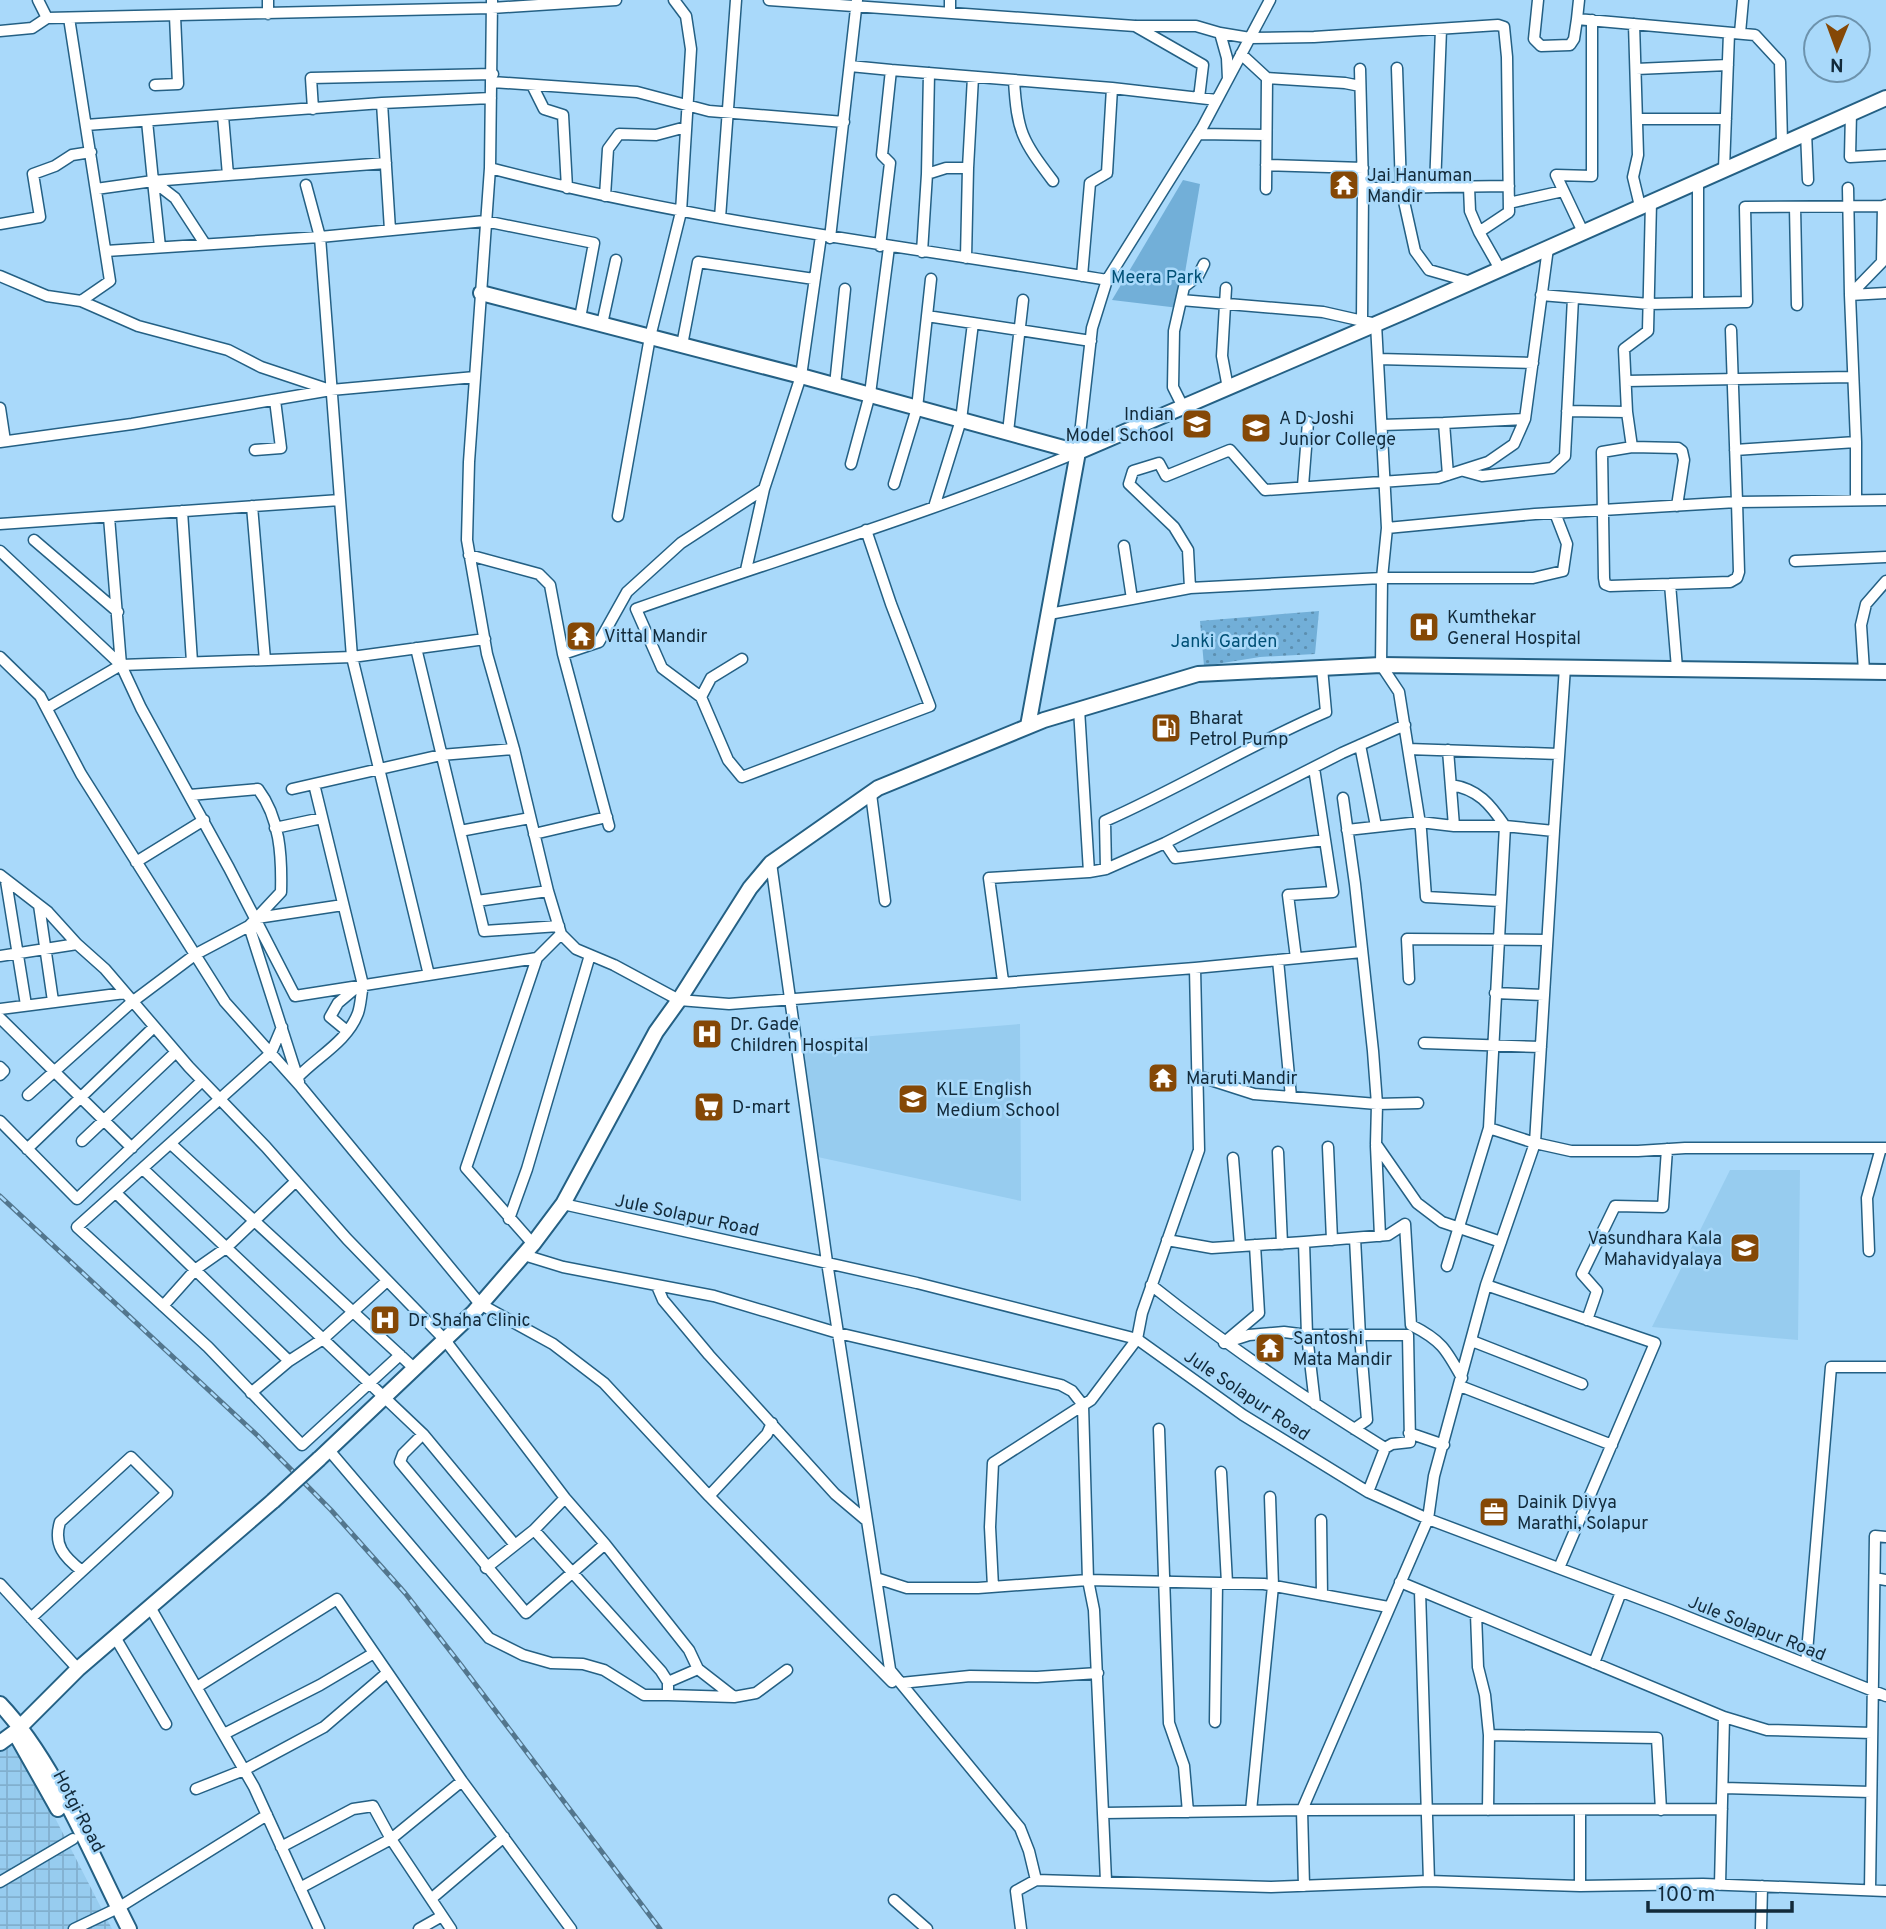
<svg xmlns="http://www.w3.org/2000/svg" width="1886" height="1929" font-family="Overpass,sans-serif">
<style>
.built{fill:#97ccef}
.industrial{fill:url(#industrial-grid)}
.grass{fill:url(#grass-dots)}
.park{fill:#72afd8}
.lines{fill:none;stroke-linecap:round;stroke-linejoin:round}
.street-casing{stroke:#246084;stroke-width:13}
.secondary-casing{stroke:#246084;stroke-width:18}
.street{stroke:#fff;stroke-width:10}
.secondary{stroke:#fff;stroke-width:14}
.rail-casing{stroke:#53768d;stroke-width:5}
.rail{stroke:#a9d9fa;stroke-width:2.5;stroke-dasharray:8;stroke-linecap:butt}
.secondary-bridge-casing{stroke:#246084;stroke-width:18;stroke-linecap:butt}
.secondary-bridge{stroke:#fff;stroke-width:14}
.labels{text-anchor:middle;stroke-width:5;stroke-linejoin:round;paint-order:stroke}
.poi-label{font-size:18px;fill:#122a3a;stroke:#a9d9fa;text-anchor:start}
.park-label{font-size:18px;fill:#005076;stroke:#a9d9fa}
.street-label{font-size:18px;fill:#122a3a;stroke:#a9d9fa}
</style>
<defs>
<pattern id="industrial-grid" width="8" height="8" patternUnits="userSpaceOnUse" patternTransform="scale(1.75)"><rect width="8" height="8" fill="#97ccef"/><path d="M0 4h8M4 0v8" fill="none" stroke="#81afce"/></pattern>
<pattern id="grass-dots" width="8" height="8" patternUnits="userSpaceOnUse" patternTransform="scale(1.75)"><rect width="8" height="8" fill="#72afd8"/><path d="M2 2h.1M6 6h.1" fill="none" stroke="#5c8fb0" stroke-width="1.8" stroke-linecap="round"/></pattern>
</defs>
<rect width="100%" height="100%" fill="#a9d9fa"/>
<!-- built -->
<path class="built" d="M1020,1024l1,177 -208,-45 -15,-114z
M1730,1170h70l-2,170 -146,-13z"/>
<!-- industrial -->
<path class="industrial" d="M11,1732l101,197h-112v-191z"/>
<!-- grass -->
<path class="grass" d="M1319,611l-4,43 -55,3 -56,9 -4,-45z"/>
<!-- park -->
<path class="park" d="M1183,180l17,4 -21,124 -67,-8z"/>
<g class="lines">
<!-- street casing -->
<g class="street-casing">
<path id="street" d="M38,0l9,18 445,-10 124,-8
M268,0v14
M492,0l-2,168 -21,294 -2,78 20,114 27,95 34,142 13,43 15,15 38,16 65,35 50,4 466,-36 167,-16
M769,0l366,26 68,39 -4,33
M950,0v12
M1538,0l-4,39 7,7 29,-1 4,-6 3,-20
M1579,0l-2,19 178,16 25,27 2,81
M1634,24l4,131 -5,22 7,29
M1136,26h60l24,7 7,25 1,21
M1441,29l-6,158 74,-1
M0,31l32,-3 15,-10
M1220,33l30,5 64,-1 184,-12 6,2 3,30 2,155 -30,20 21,37
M1740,33l3,-33
M1241,54l26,24 78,5 15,3
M850,66l41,4
M1397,68l4,120 34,-1
M1360,69l3,119h38l14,63 14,19 42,12
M1636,69l92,-4
M1014,80c3,52 8,60 39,101
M492,82l145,10 72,19 135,11
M155,85l23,-1 -3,-68
M532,85l12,24 19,6 4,73
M382,103l8,127
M313,109l-2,-31 182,-4
M1851,112l-1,45 36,-2
M223,116l5,59 158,-12
M1637,119h89
M147,121l6,60 22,17 30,46
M86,125l296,-22 109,-5
M1806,132l2,48
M1198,134l68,1
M1266,165l97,3
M490,168c203,54 411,77 617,112
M1724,169l5,-136
M927,174l2,-101
M153,181l7,66
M306,185l14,52 32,420 77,318
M1469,187l1,24 9,21
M1848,188l2,107 6,147
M96,189l57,-8 75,-6
M1266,189l1,-111
M605,196l3,-47 11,-15 37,1 30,-8
M1651,202l-3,129 -24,18 3,63 5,35 46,1 4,3 2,9 -7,46
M1509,203l54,-12
M1795,207l2,98
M720,218l16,-218
M0,224l40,-7 -7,-43 22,-8 17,-11 19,-3
M1583,232l-27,-57 36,1v-156
M830,238l27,-238
M880,246l10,-83 -8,-8 9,-85 221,18 105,12
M106,251l214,-14 165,-16 109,22 -14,75
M922,252l5,-78 19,-6h22l5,-91
M966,258l2,-90
M0,276l47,20 34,5 29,-20 -41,-263
M1082,276l8,-93 17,-10 5,-85
M1226,288l-4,68 6,32
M1541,295l108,9 98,-2 -2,-95 138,-1
M1850,295l32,-33 1,-56 3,-1
M1850,295l36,-2
M1181,300l142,12 53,12 11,204 148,-14 202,-12 -6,-172
M81,301l57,25 90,24 33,17 66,22
M1698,303v-122
M927,316l164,25
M1362,321l1,-133
M602,324l14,-64
M682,345l16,-83 116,17
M1378,359l155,4
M1626,381l227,-4
M835,385l10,-96
M1183,407l-10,-20 1,-56 10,-44 14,-11 6,-12
M0,408l5,33
M1567,411l60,1
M1444,423l81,-4
M1382,425l62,-2 4,52
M1008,432l15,-132
M0,442l132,-18 199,-34 144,-13
M1632,447l-30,5 2,126 1,6 5,2 120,-4 7,-4 2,-6 -2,-70 149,-2
M255,450l26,-2 -6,-48
M1735,450l121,-8v58
M851,464l19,-70 19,-147
M1464,471l18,5 70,-8 13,-12 8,-158
M894,484l23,-76 14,-129
M1303,486l5,-64
M252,506l13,154
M934,507l27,-87 12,-97
M182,511l10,151
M618,516l32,-179 31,-125 10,-163 -5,-33 -12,-16
M109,517l12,148
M0,524l340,-24
M1387,528l-5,50 -1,87 18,27 22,138 5,67 74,4
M866,530l25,74 39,102 -188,71 -14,-17 -27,-63 -39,-29 -26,-59c148,-52 298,-97 442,-157l14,-124 15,-48 95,-152 68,-128
M34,540l84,72
M0,551l121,114 231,-8 133,-18
M469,555l70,19 11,11 13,69 46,172
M1795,561l91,-4
M746,570l18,-81 37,-113 20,-140
M1670,584l7,84
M1190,588l-2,-38 -14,-23 -45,-43 4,-13 26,-8 7,13 64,-26 35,40 173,-12 50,-16 26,-18 11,-25 23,-171
M1132,599l58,-11 192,-10h151l30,-7 4,-27 -12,-31
M1049,614l83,-15 -8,-53
M416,648l68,283 75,-5
M563,654l36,-12 28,-50 54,-49 83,-54
M0,657l40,39 41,78 144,228 76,85 179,217 73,40 51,39 105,113 183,186
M1864,671l-3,-46 5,-21 20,-23
M701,697l10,-19 31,-19
M47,708l74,-43 20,43 88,160 66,128 242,-38
M1079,709l10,163
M1360,745l16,81
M1408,749l151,5
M1451,785c27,4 39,19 54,41
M292,789l149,-34 73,-6
M871,794l14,107
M190,795l68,-6c22,29 24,67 23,103l-32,34 50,156
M1343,798l12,86 18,167 4,53 -1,40 41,59 25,19 59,20
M1454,826h51
M275,828l47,-10
M1347,830l73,-8 34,4 -6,-76
M460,831l70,-13
M1554,831l11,-164
M534,834l73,-17
M1165,843l10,15 150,-18
M136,862l68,-42
M771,863l56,399 65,420
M1106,869l-1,-48c75,-33 146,-77 221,-109l-4,-44
M0,875l48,37 29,32 28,25 84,98 77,80 81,92 98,101 120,158 40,46 84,106 9,19 36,28
M6,881l20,124
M477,901l71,-10
M39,905l14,96
M257,918l86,-13
M0,956l77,-12
M1296,958l-8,-63 45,-3 -19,-124
M1278,960l13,137
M1409,979l-2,-40 140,1
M1003,981l-14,-103 100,-6 17,-3 59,-26 177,-90 63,-28
M1495,993l49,2
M0,1009l125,-16
M0,1018l132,130
M282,1027l-11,26 -194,174 131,120 94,98 98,-90
M347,1031l-17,-14 8,-14 19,-16
M1424,1043l117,4
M0,1067l4,4 -4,4
M1198,1076l56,18 123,10 41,-1
M298,1077c20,-21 49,-35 60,-64 3,-9 3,-19 5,-28l-49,-201
M28,1095l104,-93 64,-48 53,-28
M0,1121l77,78 125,-118
M82,1141l94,-89
M171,1144l244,225
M1376,1146l4,90
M1328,1147l4,93
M27,1149l127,-122
M1278,1152l4,92
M1233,1158l7,88
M143,1169l180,170 64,-58
M116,1193l173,168
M563,1204l354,79 220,56 106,76 125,77 60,27 242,91 216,86
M509,1219l18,-50 63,-214
M1167,1240l45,8 92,-6 84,-7 17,-11 6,101c30,15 35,24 51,53
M1304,1242l3,93 8,69
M533,1244l-67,-76 71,-210 24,-24
M1869,1251l-2,-53 14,-50
M524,1255l39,12 151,29 124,37 223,52 11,6 11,14 5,175 6,30 12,271
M1447,1266l42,-138 46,15 19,-312 -49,-5 -16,302
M1151,1285c75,60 153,113 234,163l-17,44
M1486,1285l169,58 -96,225
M657,1286l6,14 46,55 126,139 32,27
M163,1306l33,-37 30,-21 70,-67
M1587,1320l10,-29 -15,-17 33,-68 48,1 4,-58
M1227,1340l32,-27 -4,-68
M1472,1341l110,43
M1224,1343l25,-8 35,-3 23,3h101l2,107 -18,2 -7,4
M1460,1386l152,59
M251,1393l38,-32 34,-22 100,95 92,111
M1159,1429l10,294 15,43 4,46
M1354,1429l13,-9 -7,-84 -5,-98
M1409,1433l35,12
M423,1434l-20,20 -3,8 126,151 79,-69
M328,1449l161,189 34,17 28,8 32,1 21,6 40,25h24v-13l-7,-11 -127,-141
M1221,1472l6,111
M709,1496l58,-62 5,-11
M1321,1520l1,75
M486,1568l48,-38 31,-32
M876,1578l31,10h71l110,-8 176,4 124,23
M1875,1578l11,2
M1400,1582l324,135 -4,168
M0,1584l78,85
M993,1587l-3,-60 3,-64 98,-63 46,-61 5,-26 57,-163 -4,-182
M1420,1591l9,290
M150,1607l104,180 65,142
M1476,1614l2,53 7,28 4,40 -1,75
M31,1618l136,-125 -36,-36 -71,65c-7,23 4,35 22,49
M115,1637l51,87
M1594,1663l27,-71
M1806,1664l25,-297h55
M890,1670l130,158 9,23 7,29
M668,1682l30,-13
M901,1683l69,-7 67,1 61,-4
M197,1687l140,-88 125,182 109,148
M668,1695l66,2 22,-4 31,-23
M1724,1717l43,13 105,3
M1215,1722l2,-139
M224,1734l96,-49 54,-32
M1489,1735l168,3 4,72
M1723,1788l148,4
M196,1789l48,-19 80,-43 63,-54
M1580,1810v76
M1251,1811l22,-225 -3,-89
M1104,1813l198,-3 420,-1
M281,1847l72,-38 20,-3 18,33 60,90
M0,1882l73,-43
M1304,1886l-2,-76 126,-291 6,-43 52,-191 49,-142 36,8h67l47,-3h201
M300,1888l91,-49 71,-58
M1870,1890l5,-354 11,1
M431,1899l73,-62
M894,1900l33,29
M74,1929l44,-21 149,-93
M419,1929l23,-13
M1021,1929l-5,-38 20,-11 235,7 158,-6 151,5 123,-2 183,7
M1761,1929l1,-43"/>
</g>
<!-- secondary casing -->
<g class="secondary-casing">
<path id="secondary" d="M481,293l320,83 277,76
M1028,726l50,-274 326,-140 482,-214
M319,1459l155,-147 59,-68 30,-40 93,-172 23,-32 71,-112 21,-25 107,-75 166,-68 154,-46 183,-9 505,7
M0,1704c55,58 92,153 129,225
M18,1738l40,71
M0,1743l15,-11 63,-63 195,-168"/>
</g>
<!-- street -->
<use href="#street" class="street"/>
<!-- secondary -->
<use href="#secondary" class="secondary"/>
<!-- rail casing -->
<g class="rail-casing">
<path id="rail" d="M0,1196l258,240 73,74 74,83 56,72 199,264"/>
</g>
<!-- rail -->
<use href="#rail" class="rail"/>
<!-- secondary-bridge casing -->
<g class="secondary-bridge-casing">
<path id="secondary-bridge" d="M273,1501l46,-42"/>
</g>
<!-- secondary-bridge -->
<use href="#secondary-bridge" class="secondary-bridge"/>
</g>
<!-- icons -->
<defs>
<g id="temple-square" transform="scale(1.575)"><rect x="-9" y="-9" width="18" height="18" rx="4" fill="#854806" stroke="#a9d9fa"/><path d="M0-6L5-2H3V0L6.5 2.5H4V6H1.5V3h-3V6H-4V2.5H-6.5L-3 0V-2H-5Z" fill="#fff"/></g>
<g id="university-square" transform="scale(1.575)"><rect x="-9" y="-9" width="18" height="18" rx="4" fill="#854806" stroke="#a9d9fa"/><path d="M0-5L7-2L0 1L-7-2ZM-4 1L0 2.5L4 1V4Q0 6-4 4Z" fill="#fff"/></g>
<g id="hospital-square" transform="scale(1.575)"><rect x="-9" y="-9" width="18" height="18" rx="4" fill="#854806" stroke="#a9d9fa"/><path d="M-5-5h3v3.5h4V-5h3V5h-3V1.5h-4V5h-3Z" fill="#fff"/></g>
<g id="fuel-square" transform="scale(1.575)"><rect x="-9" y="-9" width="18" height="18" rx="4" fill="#854806" stroke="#a9d9fa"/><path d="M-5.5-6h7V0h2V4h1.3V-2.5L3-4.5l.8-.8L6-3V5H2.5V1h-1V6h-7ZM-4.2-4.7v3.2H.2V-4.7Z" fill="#fff"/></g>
<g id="supermarket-square" transform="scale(1.575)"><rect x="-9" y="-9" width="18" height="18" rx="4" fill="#854806" stroke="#a9d9fa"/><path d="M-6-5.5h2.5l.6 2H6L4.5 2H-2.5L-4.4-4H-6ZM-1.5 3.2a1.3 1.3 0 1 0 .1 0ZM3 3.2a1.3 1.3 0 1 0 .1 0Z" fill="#fff"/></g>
<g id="office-square" transform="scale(1.575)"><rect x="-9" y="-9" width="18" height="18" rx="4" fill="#854806" stroke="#a9d9fa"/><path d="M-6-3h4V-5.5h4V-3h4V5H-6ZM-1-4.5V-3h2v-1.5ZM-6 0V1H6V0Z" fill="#fff"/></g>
</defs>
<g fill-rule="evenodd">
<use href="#temple-square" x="1344" y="185"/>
<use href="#university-square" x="1197" y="424"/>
<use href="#university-square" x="1256" y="428"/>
<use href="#hospital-square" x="1424" y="627"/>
<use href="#temple-square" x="581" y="636"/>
<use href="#fuel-square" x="1166" y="728"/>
<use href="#hospital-square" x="707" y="1034"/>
<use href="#temple-square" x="1163" y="1078"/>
<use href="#university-square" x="913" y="1099"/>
<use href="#supermarket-square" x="709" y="1107"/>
<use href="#university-square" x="1745" y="1248"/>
<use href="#hospital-square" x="385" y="1320"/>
<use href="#temple-square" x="1270" y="1348"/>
<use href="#office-square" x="1494" y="1512"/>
</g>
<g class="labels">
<!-- poi labels -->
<g class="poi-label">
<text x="1367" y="181">Jai Hanuman<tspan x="1367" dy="21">Mandir</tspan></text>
<text x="1174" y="420" text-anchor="end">Indian<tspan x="1174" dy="21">Model School</tspan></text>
<text x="1279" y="424">A D Joshi<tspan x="1279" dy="21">Junior College</tspan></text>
<text x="1447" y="623">Kumthekar<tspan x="1447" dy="21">General Hospital</tspan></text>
<text x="604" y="642">Vittal Mandir</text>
<text x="1189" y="724">Bharat<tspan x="1189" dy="21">Petrol Pump</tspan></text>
<text x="730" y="1030">Dr. Gade<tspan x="730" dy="21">Children Hospital</tspan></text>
<text x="1186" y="1084">Maruti Mandir</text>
<text x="936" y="1095">KLE English<tspan x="936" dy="21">Medium School</tspan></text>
<text x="732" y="1113">D-mart</text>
<text x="1722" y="1244" text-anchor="end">Vasundhara Kala<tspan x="1722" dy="21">Mahavidyalaya</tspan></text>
<text x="408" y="1326">Dr Shaha Clinic</text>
<text x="1293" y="1344">Santoshi<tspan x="1293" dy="21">Mata Mandir</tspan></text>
<text x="1517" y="1508">Dainik Divya<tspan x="1517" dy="21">Marathi, Solapur</tspan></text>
</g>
<!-- park labels -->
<g class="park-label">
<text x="1157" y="283">Meera Park</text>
<text x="1224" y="647">Janki Garden</text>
</g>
<!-- street labels -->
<g class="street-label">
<text transform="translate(687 1215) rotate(12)" y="6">Jule Solapur Road</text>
<text transform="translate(1247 1395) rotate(34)" y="6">Jule Solapur Road</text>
<text transform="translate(1757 1628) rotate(22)" y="6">Jule Solapur Road</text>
<text transform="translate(79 1811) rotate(62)" y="6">Hotgi Road</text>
</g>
</g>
<!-- north arrow -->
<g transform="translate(1837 49) rotate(181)"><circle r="33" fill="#a9d9fa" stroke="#6d93ad" stroke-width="2"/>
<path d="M0-5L12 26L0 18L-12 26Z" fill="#854806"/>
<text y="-10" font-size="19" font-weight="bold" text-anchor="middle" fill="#122a3a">N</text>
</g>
<!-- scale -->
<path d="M1648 1901v10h144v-10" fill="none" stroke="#122a3a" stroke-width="3.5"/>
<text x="1658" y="1901" font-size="21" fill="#122a3a" stroke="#a9d9fa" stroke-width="5" paint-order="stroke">100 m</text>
</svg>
